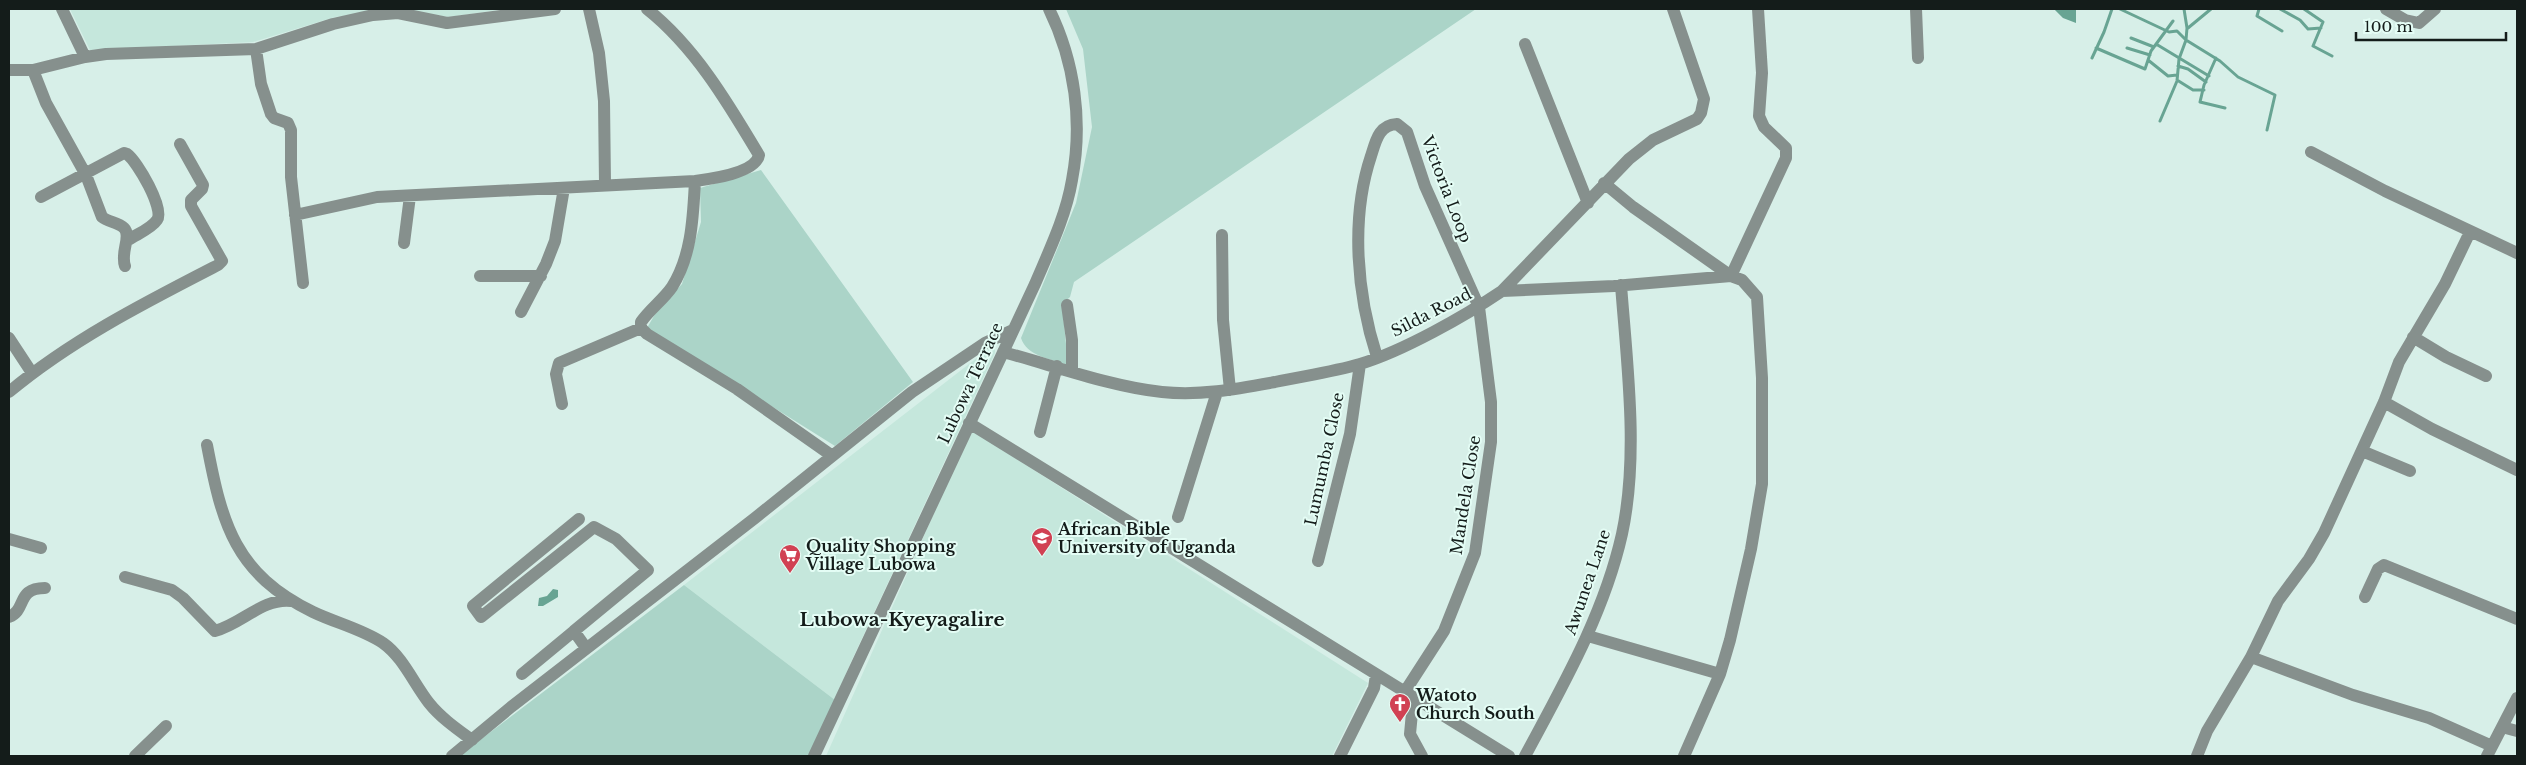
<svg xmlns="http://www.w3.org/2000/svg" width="2526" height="765" font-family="'Libre Baskerville',serif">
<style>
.built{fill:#c5e7dc}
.green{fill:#abd4c8}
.water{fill:#68a493}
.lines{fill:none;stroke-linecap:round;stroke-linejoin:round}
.stream{stroke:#68a493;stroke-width:3}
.minor{stroke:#86908d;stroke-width:12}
.labels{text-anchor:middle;stroke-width:4;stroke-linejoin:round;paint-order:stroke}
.street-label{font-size:16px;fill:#141c1a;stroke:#e4fdf5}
.poi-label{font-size:16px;font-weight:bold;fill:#141c1a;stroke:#e4fdf5;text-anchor:start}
.quarter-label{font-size:19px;font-weight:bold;fill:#141c1a;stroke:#e4fdf5}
</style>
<rect width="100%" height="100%" fill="#d7efe8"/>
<!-- built -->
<path class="built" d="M70,9h326l-61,8 -82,25 -163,8z
M398,9h107l-56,8z
M991,347l4,1v5l-144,309 -16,38 -151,-115z
M971,430l397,253 -36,73h-506z"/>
<!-- green -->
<path class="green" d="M1066,9h410l-402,273 -4,15 -8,7 6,60h-3c-17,-6 -38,-8 -44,-26l55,-135 16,-76 -9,-78z
M761,170l152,212 -78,64 -188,-118 11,-19 24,-25 19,-62 -1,-34z
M684,585l151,115 -26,56h-350z"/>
<!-- water -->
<path class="water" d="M2054,9h22v14l-13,-5z
M553,589l5,1v7l-15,9h-5l1,-8 8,-2z"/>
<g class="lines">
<!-- stream -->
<path class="stream" d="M2120,9l49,23 8,-1 9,9 34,21 18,16 37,18 -8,35
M2259,9l-2,7 25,15
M2280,9l20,11 8,9 13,-1
M2304,9l19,13 -10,24 19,10
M2188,28l23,-19
M2131,38l23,9
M2156,44l53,32
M2096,48l49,21 6,-18 22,-30
M2127,48l23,7
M2092,58l12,-26 8,-23
M2216,58l-12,27 -4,17 25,6
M2148,60l20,16 9,-1
M2178,66l10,3 18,13
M2177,80l16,10h11
M2160,121l17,-40 2,-22 7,-19 1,-12 -3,-19"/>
<!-- minor -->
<path class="minor" d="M62,9l23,48
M589,9l10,44 5,48 1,83
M1916,9l2,49
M2386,9l19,11 14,3 16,-14
M1525,44l63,159
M256,49l5,35 10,30 3,4 14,5 3,7v47l12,106
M9,70h24l52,-13 21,-3 150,-5 77,-25 40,-9 25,-2 49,10 108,-14
M33,70l13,33 40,72 16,42c6,5 16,5 22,11 8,8 -4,24 1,38
M2311,152l74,39 132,62
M695,181c-2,36 -3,74 -23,106 -9,13 -22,22 -31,35v6l6,6 90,55 94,66
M1604,183l29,24 98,69 55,-118v-10l-22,-21 -5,-11 3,-43 -4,-64
M41,197l83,-44 3,1c10,7 38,55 30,66 -6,9 -20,14 -29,20
M295,215l82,-18 318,-16c15,-2 61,-8 64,-26 -31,-52 -64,-108 -112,-146
M1222,235l1,85 7,70
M404,243l6,-47
M480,276h61
M1502,291l112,-5 117,-10 11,4 15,17 5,81v106l-11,65 -21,91 -10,34 -36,82
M1067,305l5,35v30
M521,312l25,-48 9,-23 9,-53
M2413,337l33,20 40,19
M9,338l23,35
M1003,352c49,13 109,35 159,40 39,4 75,-3 113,-10 28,-6 58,-10 85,-18 43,-13 105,-48 142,-73l127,-132 24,-19 44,-21 4,-6 3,-14 -31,-90
M1377,357c-20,-62 -27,-138 -6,-201 5,-16 8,-31 26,-32l10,8 18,54 54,121 12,95v40l-16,111 -31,78 -40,62 9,9 -3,32 12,22
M9,392c62,-52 137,-90 209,-127l4,-4 -31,-55v-6l11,-11 1,-4 -23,-41
M2384,402l48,27 85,41
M562,404l-6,-30 3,-11 82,-35
M969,423l540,333
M1040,432l17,-66
M207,445c15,79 28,129 106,167 23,11 49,17 70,31 20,14 31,41 46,60 12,15 28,26 43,37
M2362,451l48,20
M1178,517l39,-125
M9,539l32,9
M1318,561l32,-127 10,-70
M125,577l47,13 11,8 32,33c27,-7 47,-33 76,-30
M2365,597l13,-28 6,-4 133,54
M9,617c18,-7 7,-29 36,-29
M574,631l74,-61 -32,-31 -22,-12 -113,90 -8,-11 106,-87
M1588,636l132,38
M2251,657l102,38 76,23 63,28
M522,674l52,-43 12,17
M2502,727l15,4
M135,756l31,-30
M452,756l59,-49 244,-189 157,-126 73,-49 28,-13
M814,756l221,-472c14,-33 31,-68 37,-104 11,-58 3,-118 -23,-171
M1340,756l34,-68 2,-13
M1525,756c38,-71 79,-142 97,-222 17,-79 5,-169 -1,-249
M2197,756l10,-25 44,-74 27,-56 31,-42 15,-26 60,-131 15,-40 46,-78 25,-52
M2487,756l30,-58"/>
</g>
<!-- icons -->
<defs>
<g id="university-pin" transform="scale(1.125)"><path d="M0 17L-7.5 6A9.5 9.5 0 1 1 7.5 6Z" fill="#d14153" stroke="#e4fdf5"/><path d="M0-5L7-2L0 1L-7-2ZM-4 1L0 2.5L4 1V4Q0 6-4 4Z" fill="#fff"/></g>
<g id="supermarket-pin" transform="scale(1.125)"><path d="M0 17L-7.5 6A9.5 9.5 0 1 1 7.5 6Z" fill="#d14153" stroke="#e4fdf5"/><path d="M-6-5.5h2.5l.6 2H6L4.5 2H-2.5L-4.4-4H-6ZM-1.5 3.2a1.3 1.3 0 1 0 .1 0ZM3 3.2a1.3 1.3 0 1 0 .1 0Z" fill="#fff"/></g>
<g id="church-pin" transform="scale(1.125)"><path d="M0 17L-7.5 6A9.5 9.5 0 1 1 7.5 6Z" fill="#d14153" stroke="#e4fdf5"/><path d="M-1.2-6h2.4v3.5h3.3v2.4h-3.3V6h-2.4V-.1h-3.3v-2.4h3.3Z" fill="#fff"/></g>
</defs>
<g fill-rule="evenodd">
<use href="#university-pin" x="1042" y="538"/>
<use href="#supermarket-pin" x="790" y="555"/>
<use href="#church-pin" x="1400" y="704"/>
</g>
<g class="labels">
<!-- street labels -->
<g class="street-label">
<text transform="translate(1447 189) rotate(69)" y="6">Victoria Loop</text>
<text transform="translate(1431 312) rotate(-27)" y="6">Silda Road</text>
<text transform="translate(970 383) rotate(-65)" y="6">Lubowa Terrace</text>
<text transform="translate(1324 459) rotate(-78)" y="6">Lumumba Close</text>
<text transform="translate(1465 495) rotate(-81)" y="6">Mandela Close</text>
<text transform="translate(1587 582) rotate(-71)" y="6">Awunea Lane</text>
</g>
<!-- poi labels -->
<g class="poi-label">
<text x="1058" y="535">African Bible<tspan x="1058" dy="18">University of Uganda</tspan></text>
<text x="806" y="552">Quality Shopping<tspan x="806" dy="18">Village Lubowa</tspan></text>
<text x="1416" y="701">Watoto<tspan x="1416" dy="18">Church South</tspan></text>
</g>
<!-- quarter labels -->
<g class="quarter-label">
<text x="902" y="626">Lubowa-Kyeyagalire</text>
</g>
</g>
<!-- border -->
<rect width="2526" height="765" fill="none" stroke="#141c1a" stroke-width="20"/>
<!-- scale -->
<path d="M2356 32v8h150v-8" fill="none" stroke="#141c1a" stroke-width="2.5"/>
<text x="2364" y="32" font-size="15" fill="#141c1a" stroke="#e4fdf5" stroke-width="4" paint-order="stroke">100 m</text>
</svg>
